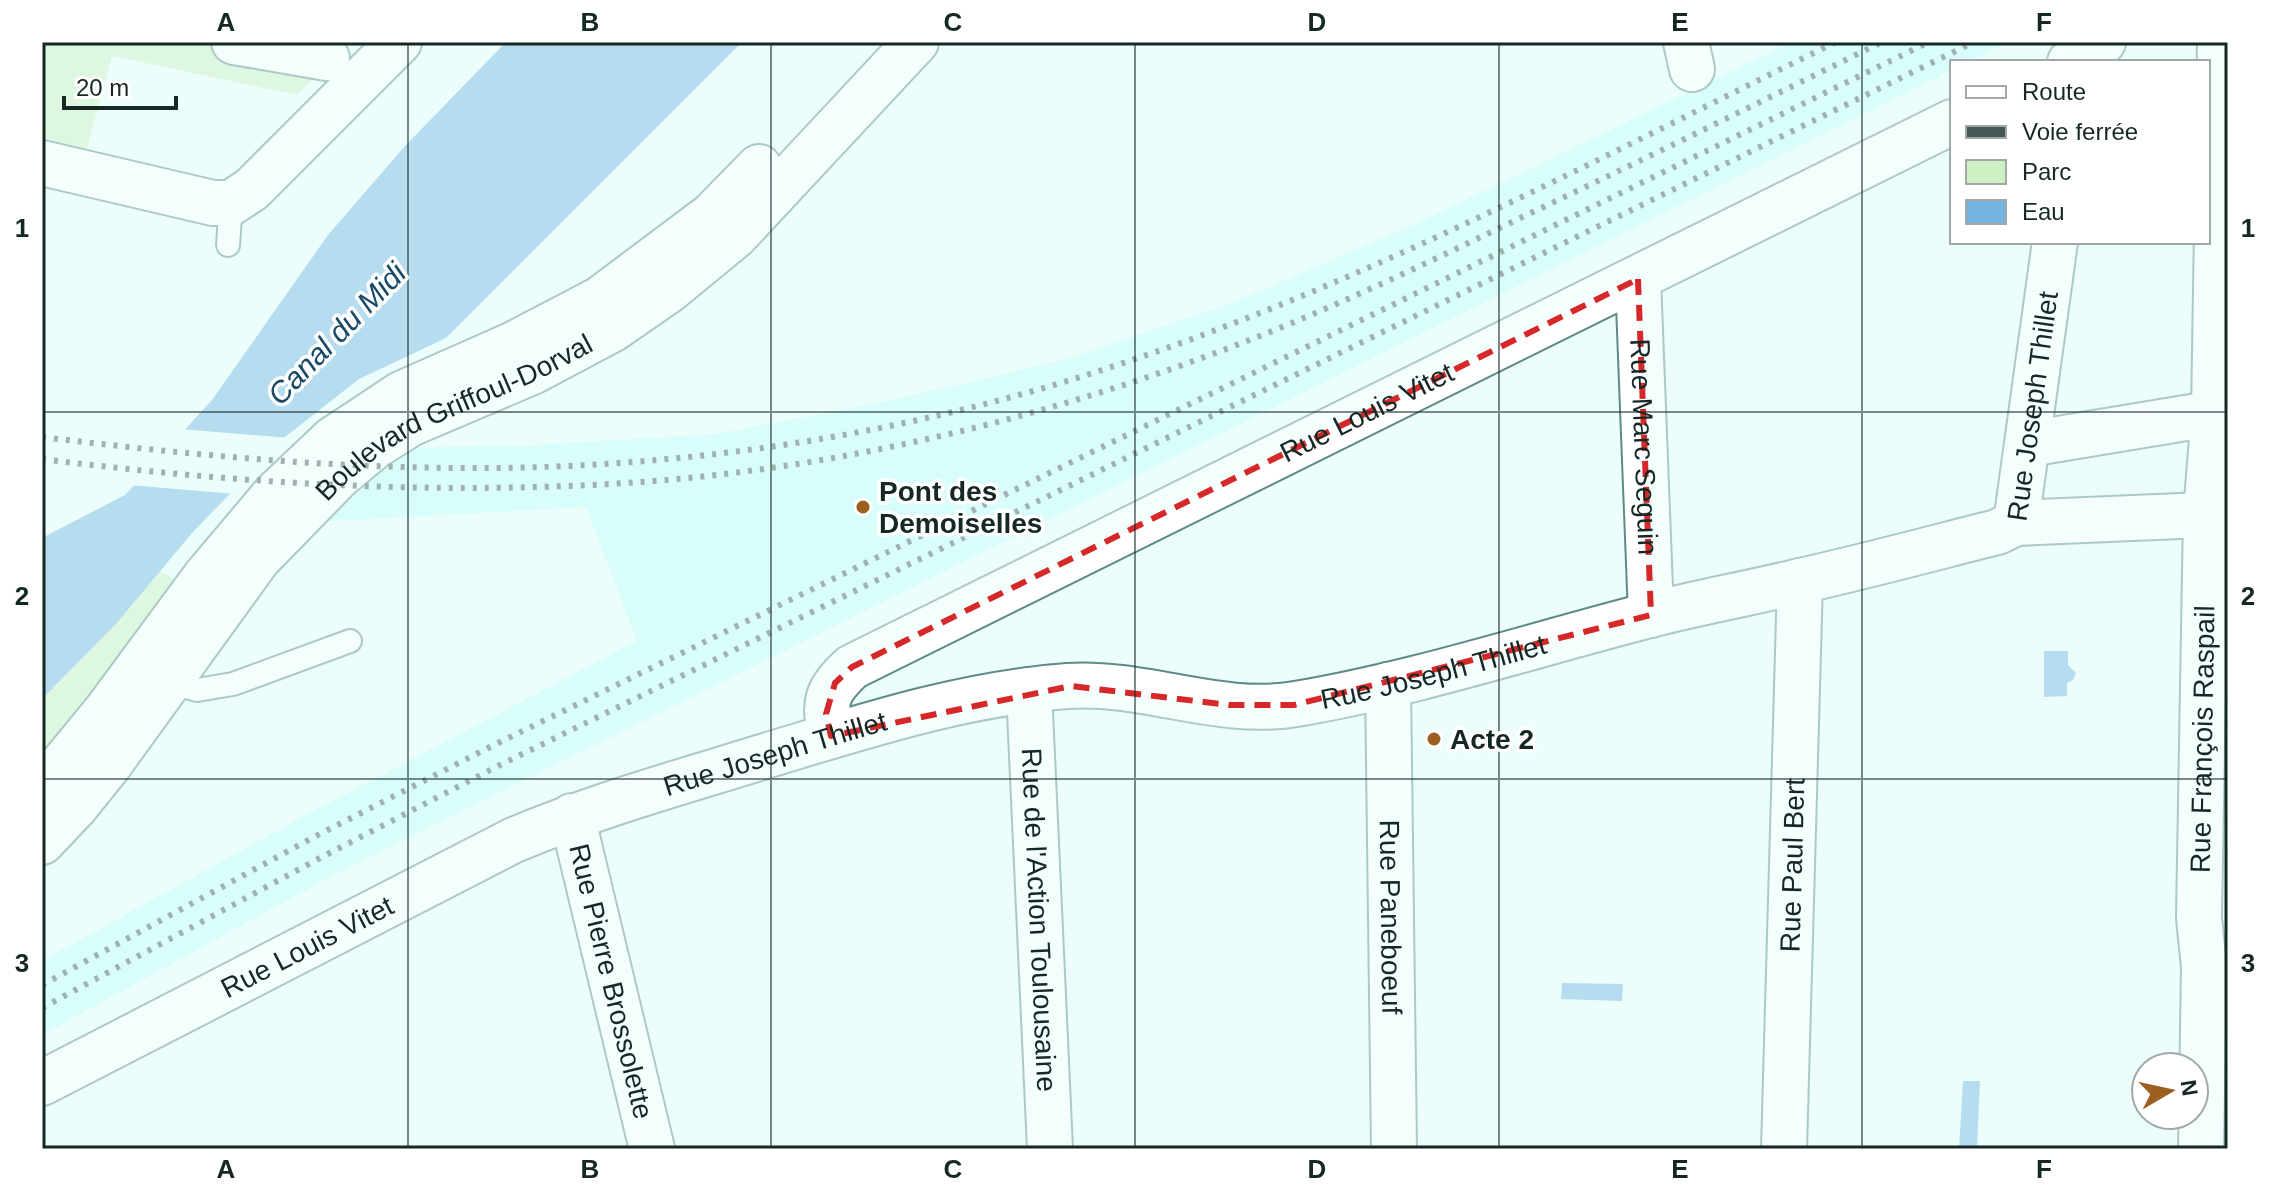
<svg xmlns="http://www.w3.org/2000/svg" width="2270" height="1191" font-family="Helvetica,sans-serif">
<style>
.built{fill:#c3fdf8}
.green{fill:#ccf0c2}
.water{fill:#75b4df}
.pier{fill:#ebfefc}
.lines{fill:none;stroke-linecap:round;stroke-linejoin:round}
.lane-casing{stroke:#5e8b87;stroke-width:26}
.street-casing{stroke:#5e8b87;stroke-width:48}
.primary-casing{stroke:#5e8b87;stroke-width:48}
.lane{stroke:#fff;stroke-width:22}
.street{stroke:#fff;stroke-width:44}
.primary{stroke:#fff;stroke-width:44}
.rail{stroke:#455856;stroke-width:6;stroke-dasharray:4 8;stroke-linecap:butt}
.marked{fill:none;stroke:#d62828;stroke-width:6;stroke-dasharray:16 10;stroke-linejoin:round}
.grid{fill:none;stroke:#152826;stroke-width:2;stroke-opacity:0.55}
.poi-dot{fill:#9b6020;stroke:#fff;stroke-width:3}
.labels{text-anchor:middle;stroke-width:7;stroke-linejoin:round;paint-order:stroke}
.street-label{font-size:28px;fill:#152826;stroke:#fff}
.poi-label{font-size:28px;font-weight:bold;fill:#152826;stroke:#fff;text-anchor:start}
.water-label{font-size:30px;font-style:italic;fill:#194967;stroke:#fff}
.neatline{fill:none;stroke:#152826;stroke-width:3}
.grid-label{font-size:26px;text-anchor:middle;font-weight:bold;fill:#152826}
</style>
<rect width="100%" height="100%" fill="#ebfefc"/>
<!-- built -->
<path class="built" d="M1792,42h216l-40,20h-16v8l-1622,807 -288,158v-74l262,-145 333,-175 -51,-134 -269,15 94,-74 124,-3 181,-11 176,-34 176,-41 169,-58 183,-79z"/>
<!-- green -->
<path class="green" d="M42,42h306l-51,53 -185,-39 -26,96 -44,-11z
M160,571l25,14 -143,187v-73l74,-75z"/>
<!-- water -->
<path class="water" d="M506,42h236l-296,296 -87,41 -74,58 -93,96 -76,91 -74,75v-161l83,-43 87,-95 116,-165 77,-89z
M2068,651v14l8,8 -3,7 -6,3v13l-23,1v-46z
M1562,983l61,1 -1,17 -61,-2z
M1963,1081h17l-3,68h-18z"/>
<!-- pier -->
<path class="pier" d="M180,429l110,9 -54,56 -107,-9z"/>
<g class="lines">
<!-- lane casing -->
<g class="lane-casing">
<path id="lane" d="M228,245l3,-42
M168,682l29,8 36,-6 117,-43"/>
</g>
<!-- street casing -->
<g class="street-casing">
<g id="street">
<path d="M234,42l93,16"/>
<path d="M1686,42l6,27"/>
<path d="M2070,62l33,-20"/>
<path d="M42,163l171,40h18l21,-14 147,-147"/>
<path id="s1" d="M1638,279l13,336"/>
<path d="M2028,444l200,-33"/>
<path id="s2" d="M2016,523l39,-281"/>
<path id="s3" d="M1388,685l6,464"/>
<path id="s4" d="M1029,690l21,459"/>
<path id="s5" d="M831,736c-8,-34 -5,-45 21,-69l1100,-545"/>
<path id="s6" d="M572,816l80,333"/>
<path id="s7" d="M42,1083l472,-243c81,-34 164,-57 248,-83 99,-30 202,-64 306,-71 77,-5 152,31 228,18 118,-20 234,-58 350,-88 50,-13 100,-22 150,-34 67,-15 134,-33 201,-50l19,-9 212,-9"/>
<path id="s8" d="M1784,1149l16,-568"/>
<path id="s9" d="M2201,1149l3,-182 -5,-49 7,-404 8,-101 6,-371"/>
</g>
</g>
<!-- primary casing -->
<g class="primary-casing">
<g id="primary">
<path d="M42,789l64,-78 99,-134 70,-83 58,-55 68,-45 111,-49 88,-46 112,-84 47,-48"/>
<path id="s10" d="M42,842l34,-36 33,-41 149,-206 81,-83 36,-30 35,-22 122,-52 81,-43 55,-38 67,-55 181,-194"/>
</g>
</g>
<!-- lane -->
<use href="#lane" class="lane"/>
<!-- street -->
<use href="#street" class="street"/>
<!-- primary -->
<use href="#primary" class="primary"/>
<!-- rail -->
<path class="rail" d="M42,437c180,22 364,38 545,28 185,-10 370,-45 545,-105 244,-82 473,-205 704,-318
M42,459c198,25 400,37 599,23 208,-15 417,-67 611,-143 90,-35 177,-77 264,-119 123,-58 244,-118 366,-178
M42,985l270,-147 178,-91 1439,-705
M42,1008l278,-150 178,-92 1476,-724"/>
</g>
<!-- marked area -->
<path d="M0 0H2270V1191H0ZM1638,279l13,336 -357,90h-65l-158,-19 -240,50 -5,-22 9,-31 17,-16z" fill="#ebfefc" fill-opacity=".55" fill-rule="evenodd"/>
<path class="marked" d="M1638,279l13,336 -357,90h-65l-158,-19 -240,50 -5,-22 9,-31 17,-16z"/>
<!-- grid -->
<path class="grid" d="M408,42v1107M771,42v1107M1135,42v1107M1499,42v1107M1862,42v1107M42,412h2186M42,779h2186"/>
<!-- markers -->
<g class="poi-dot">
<circle cx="863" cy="507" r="8"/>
<circle cx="1434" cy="739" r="8"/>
</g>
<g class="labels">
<!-- street labels -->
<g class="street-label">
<text dy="10" stroke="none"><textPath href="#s2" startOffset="118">Rue Joseph Thillet</textPath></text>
<text dy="10" stroke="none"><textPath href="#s5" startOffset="652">Rue Louis Vitet</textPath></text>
<text dy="10" stroke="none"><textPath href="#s10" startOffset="602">Boulevard Griffoul-Dorval</textPath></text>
<text dy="10" stroke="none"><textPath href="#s1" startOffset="168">Rue Marc Seguin</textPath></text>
<text dy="10" stroke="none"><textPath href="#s7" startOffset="1478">Rue Joseph Thillet</textPath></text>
<text dy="10" stroke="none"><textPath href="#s9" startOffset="410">Rue François Raspail</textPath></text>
<text dy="10" stroke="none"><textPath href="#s7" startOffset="806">Rue Joseph Thillet</textPath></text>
<text dy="10" stroke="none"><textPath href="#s8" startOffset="284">Rue Paul Bert</textPath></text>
<text dy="10" stroke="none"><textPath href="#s3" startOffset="232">Rue Paneboeuf</textPath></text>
<text dy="10" stroke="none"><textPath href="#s4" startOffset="230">Rue de l'Action Toulousaine</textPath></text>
<text dy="10" stroke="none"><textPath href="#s7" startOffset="298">Rue Louis Vitet</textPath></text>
<text dy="10" stroke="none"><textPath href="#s6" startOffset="170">Rue Pierre Brossolette</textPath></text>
</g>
<!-- poi labels -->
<g class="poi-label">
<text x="879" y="501">Pont des<tspan x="879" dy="32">Demoiselles</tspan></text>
<text x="1450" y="749">Acte 2</text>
</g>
<!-- water labels -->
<g class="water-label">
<text transform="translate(337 334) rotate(-46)" y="10">Canal du Midi</text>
</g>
</g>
<!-- border -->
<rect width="2270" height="1191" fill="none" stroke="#ffffff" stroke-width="88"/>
<!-- legend -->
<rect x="1950" y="60" width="260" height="184" fill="#ffffff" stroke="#a1a9a8" stroke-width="2"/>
<rect x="1966" y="86" width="40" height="12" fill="#ffffff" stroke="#a1a9a8" stroke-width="2"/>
<text x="2022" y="100" font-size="24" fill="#152826">Route</text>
<rect x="1966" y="126" width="40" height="12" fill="#455856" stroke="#a1a9a8" stroke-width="2"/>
<text x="2022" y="140" font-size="24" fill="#152826">Voie ferrée</text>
<rect x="1966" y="160" width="40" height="24" fill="#ccf0c2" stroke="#a1a9a8" stroke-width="2"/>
<text x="2022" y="180" font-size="24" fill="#152826">Parc</text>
<rect x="1966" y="200" width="40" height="24" fill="#75b4df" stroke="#a1a9a8" stroke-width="2"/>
<text x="2022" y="220" font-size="24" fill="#152826">Eau</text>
<!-- north arrow -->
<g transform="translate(2170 1091) rotate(81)"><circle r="38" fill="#ffffff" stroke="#a1a9a8" stroke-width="2"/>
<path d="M0-6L14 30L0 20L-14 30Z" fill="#9b6020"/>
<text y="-12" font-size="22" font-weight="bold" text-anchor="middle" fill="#152826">N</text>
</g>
<!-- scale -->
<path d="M64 96v12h112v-12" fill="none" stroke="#152826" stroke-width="4"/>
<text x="76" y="96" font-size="24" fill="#152826" stroke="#ffffff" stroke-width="6" paint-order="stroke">20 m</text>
<rect x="44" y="44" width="2182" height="1103" class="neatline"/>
<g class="grid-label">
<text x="226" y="31">A</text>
<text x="590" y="31">B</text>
<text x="953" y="31">C</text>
<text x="1317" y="31">D</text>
<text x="1680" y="31">E</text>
<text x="2044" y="31">F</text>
<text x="22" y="237">1</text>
<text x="2248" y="237">1</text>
<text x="22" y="605">2</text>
<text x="2248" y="605">2</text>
<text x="22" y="972">3</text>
<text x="2248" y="972">3</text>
<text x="226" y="1178">A</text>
<text x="590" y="1178">B</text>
<text x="953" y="1178">C</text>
<text x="1317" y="1178">D</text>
<text x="1680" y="1178">E</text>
<text x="2044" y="1178">F</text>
</g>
</svg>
